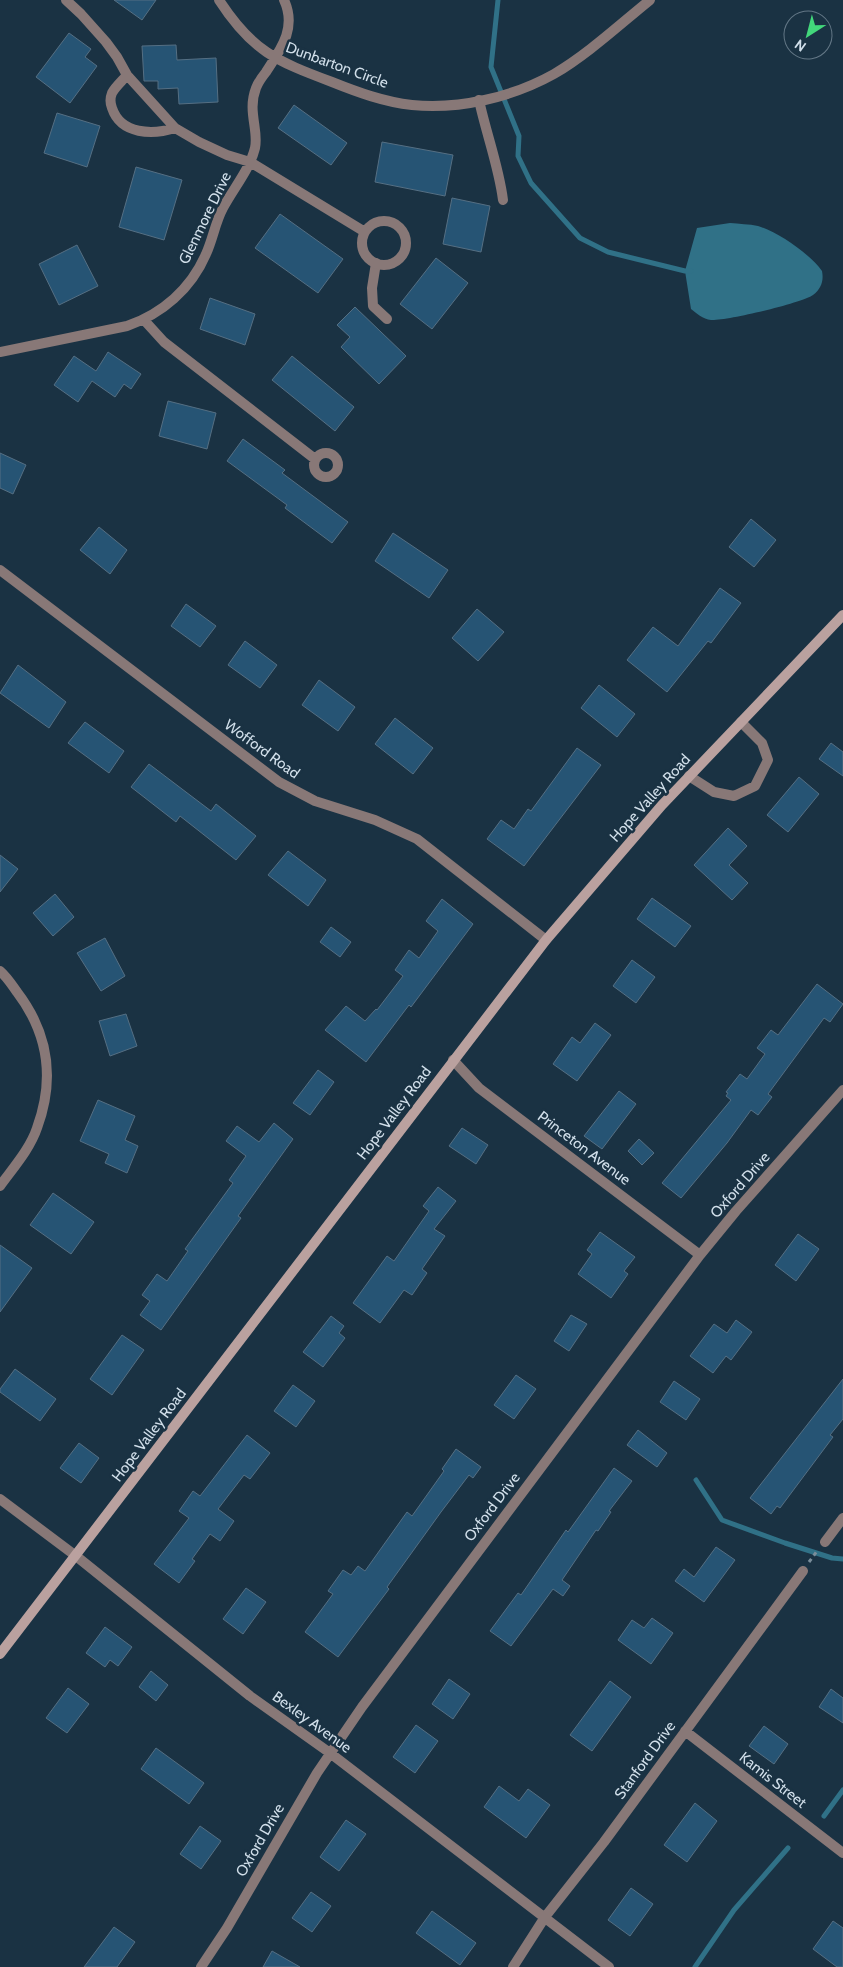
<svg xmlns="http://www.w3.org/2000/svg" width="843" height="1967" font-family="Cabin,sans-serif">
<style>
.water{fill:#307187}
.lines{fill:none;stroke-linecap:round;stroke-linejoin:round}
.stream{stroke:#307187;stroke-width:5}
.building{fill:#265474;stroke:#556f83}
.path{stroke:#7a8d9a;stroke-width:3;stroke-dasharray:4 4;stroke-linecap:butt}
.lane{stroke:#887877;stroke-width:10}
.street{stroke:#887877;stroke-width:10}
.secondary{stroke:#baa19f;stroke-width:10}
.labels{text-anchor:middle;stroke-width:5;stroke-linejoin:round;paint-order:stroke}
.street-label{font-size:15px;fill:#d1dfea;stroke:#1a3243}
</style>
<rect width="100%" height="100%" fill="#1a3243"/>
<!-- water -->
<path class="water" d="M730,223c9,1 19,1 28,3 20,6 52,28 64,45 2,10 -1,18 -9,24 -11,8 -87,26 -102,25 -8,-1 -15,-7 -20,-11l-6,-38 12,-43z"/>
<g class="lines">
<!-- stream -->
<path class="stream" d="M498,0l-7,67 28,69 -1,20 13,27 49,55 28,14 77,19h6
M696,1480l26,40 63,23 47,15 11,1
M824,1816l19,-26
M695,1967l39,-57 54,-62"/>
</g>
<!-- building -->
<path class="building" d="M114,0h42l-14,20z
M69,33l22,16 -6,8 12,9 -27,37 -34,-26z
M176,45l1,15 39,-2 2,44 -39,2 -1,-16 -20,1v-8h-14l-2,-35z
M294,105l53,38 -16,22 -53,-37z
M57,113l43,13 -13,41 -43,-14z
M382,142l71,13 -8,41 -70,-14z
M136,167l46,13 -18,60 -45,-13z
M452,198l38,8 -9,46 -38,-8z
M280,214l63,45 -25,34 -63,-45z
M77,245l21,41 -39,19 -20,-41z
M436,258l32,25 -36,46 -32,-25z
M210,298l45,16 -10,31 -45,-16z
M355,307l51,49 -27,28 -38,-37 9,-10 -13,-12z
M108,352l33,22 -10,15 -7,-5 -9,13 -23,-16 -14,21 -24,-17 20,-29 22,15z
M292,356l62,51 -19,24 -63,-51z
M168,401l48,12 -9,36 -48,-13z
M243,439l42,31 -3,3 66,49 -16,21 -47,-35 2,-3 -60,-44z
M0,453l26,12 -13,29 -13,-6z
M751,519l25,21 -22,27 -25,-20z
M99,527l28,23 -17,24 -30,-24z
M393,533l55,37 -19,28 -54,-37z
M720,588l21,15 -30,40 -3,-2 -41,51 -40,-32 26,-33 25,19z
M186,604l30,22 -16,21 -29,-21z
M477,609l27,23 -26,29 -26,-23z
M245,641l32,24 -17,23 -32,-23z
M18,665l48,37 -17,26 -49,-35z
M319,680l36,27 -17,24 -36,-26z
M599,685l36,29 -18,23 -36,-29z
M395,718l38,30 -20,26 -38,-30z
M85,722l39,29 -15,22 -41,-30z
M831,743l12,9v24l-24,-17z
M577,748l24,17 -77,101 -37,-27 14,-19 13,9 14,-20 3,2z
M149,764l62,47 5,-7 40,32 -20,24 -56,-44 -4,6 -45,-35z
M799,777l20,17 -31,38 -21,-17z
M728,828l19,18 -18,19 19,18 -16,17 -38,-35z
M288,851l38,29 -18,26 -40,-31z
M0,855l18,14 -18,23z
M55,894l19,23 -21,19 -20,-23z
M652,898l39,28 -16,21 -38,-28z
M442,899l31,25 -62,83 -2,-2 -43,57 -41,-32 21,-24 19,15 11,-12 1,1 26,-34 -8,-6 14,-20 10,8 19,-27 -12,-10z
M331,927l20,15 -11,15 -20,-15z
M105,938l20,38 -24,15 -24,-38z
M632,960l23,17 -19,26 -23,-17z
M817,984l26,20 -13,18 -6,-4 -56,76 4,3 -14,18 -7,-5 -24,33 -46,55 -19,-15 69,-83 -5,-4 2,-3 -2,-1 14,-18 7,5 18,-25 -8,-6 14,-18 7,5z
M126,1014l11,32 -27,10 -11,-35z
M595,1023l16,12 -34,46 -24,-17 19,-27 8,6z
M318,1070l16,12 -24,33 -17,-12z
M619,1091l17,13 -34,45 -18,-13z
M98,1100l37,16 -10,24 13,6 -11,27 -22,-10 4,-9 -29,-13z
M274,1123l19,16 -55,77 3,2 -80,112 -21,-15 10,-14 -8,-6 15,-21 10,7 21,-30 -3,-2 48,-66 -4,-3 17,-24 -20,-15 11,-15 22,16z
M462,1128l26,17 -12,19 -27,-18z
M639,1139l15,14 -12,12 -14,-14z
M438,1187l18,14 -22,28 11,7 -23,33 5,4 -15,22 -8,-5 -24,33 -27,-20 34,-47 7,5 35,-50 -6,-5z
M53,1193l41,29 -23,32 -41,-29z
M600,1232l35,25 -11,14 4,3 -17,24 -33,-24 14,-20 -5,-4z
M798,1234l21,15 -23,32 -21,-16z
M0,1245l32,23 -32,44z
M571,1315l16,9 -18,27 -15,-10z
M331,1316l13,10 -5,7 6,5 -22,29 -20,-15z
M736,1320l16,12 -21,28 -5,-4 -13,17 -23,-17 24,-32 13,9z
M122,1335l22,15 -32,45 -22,-16z
M15,1369l41,30 -16,22 -40,-29v-3z
M516,1375l20,14 -22,30 -20,-14z
M843,1379v40l-13,16 3,2 -53,71 -3,-2 -6,8 -21,-16z
M674,1381l26,18 -14,21 -26,-18z
M293,1385l22,16 -19,26 -22,-16z
M638,1430l29,23 -10,14 -30,-22z
M247,1435l23,18 -20,26 -6,-4 -26,34 16,12 -14,20 -10,-7 -18,25 3,2 -16,22 -25,-19 35,-46 -10,-7 14,-20 7,5z
M79,1443l20,15 -18,25 -21,-15z
M456,1449l25,18 -8,11 -4,-3 -28,37 -54,75 2,2 -51,68 -33,-25 28,-38 -5,-3 15,-21 8,5 7,-9 7,5 42,-59 5,4 32,-45 -2,-2z
M614,1468l18,13 -23,30 2,1 -13,19 -2,-1 -34,50 8,6 -7,10 -10,-7 -42,57 -21,-15 28,-38 3,2 45,-65 2,2z
M716,1547l19,13 -31,42 -29,-21 9,-12 10,8z
M246,1588l20,14 -23,32 -20,-15z
M652,1618l21,15 -22,31 -33,-24 14,-20 12,8z
M105,1627l27,20 -14,19 -8,-6 -5,7 -19,-14z
M151,1671l17,14 -12,16 -17,-14z
M449,1679l21,15 -17,25 -21,-15z
M610,1681l21,16 -39,54 -22,-16z
M68,1688l21,16 -22,29 -21,-15z
M831,1689l12,9v25l-24,-16z
M416,1725l22,16 -23,32 -22,-16z
M764,1726l24,18 -14,20 -25,-18z
M156,1748l48,35 -15,21 -48,-35z
M499,1786l20,15 9,-12 22,16 -24,33 -42,-31z
M695,1803l22,18 -30,41 -23,-17z
M346,1820l20,14 -27,37 -19,-14z
M200,1826l21,15 -20,28 -21,-15z
M631,1888l22,16 -23,32 -22,-16z
M311,1892l20,14 -19,26 -20,-14z
M432,1911l44,32 -16,22 -44,-32z
M833,1921l10,7v39h-6l-24,-18z
M114,1927l21,15 -18,25h-33z
M272,1951l28,16h-37z"/>
<g class="lines">
<!-- path -->
<path class="path" d="M809,1562l8,-11"/>
<!-- lane -->
<path class="lane" d="M479,100c7,33 20,67 24,100
M376,263l-4,25 1,18 14,13
M689,776l25,16 20,4 21,-10 13,-26 -6,-17 -21,-21"/>
<!-- street -->
<path class="street" d="M66,0l15,14 25,28 11,15 10,18 48,53 24,14 28,13 23,7 115,70
M219,0c33,51 57,61 113,82 25,10 52,20 80,23 46,5 101,-8 142,-31 34,-20 65,-49 96,-74
M127,75c-4,5 -12,12 -15,18 -2,5 -2,10 0,15 9,27 41,27 63,20
M362 243a22 22 0 1 1 44 0a22 22 0 1 1-44 0Z
M144,320l20,22 151,117
M0,352l127,-26c35,-12 64,-37 79,-72 7,-15 9,-31 17,-46 10,-19 27,-39 32,-60 4,-18 -8,-37 1,-60 2,-5 6,-11 10,-16 15,-23 31,-44 18,-72
M314 465a12 12 0 1 1 24 0a12 12 0 1 1-24 0Z
M0,570l279,212 36,19 60,19 42,19 129,101
M0,971c7,6 12,14 17,21 32,42 38,87 20,136 -7,21 -24,40 -37,58
M453,1060l26,28 221,167
M0,1499l76,57 174,140 80,57 279,214
M825,1542l18,-24
M685,1731l158,122
M201,1967l26,-39 90,-155 45,-66 338,-452 36,-44 107,-121
M513,1967l32,-50 59,-75 199,-271"/>
<!-- secondary -->
<path class="secondary" d="M0,1654l546,-714 116,-135 181,-190"/>
</g>
<g class="labels">
<!-- street labels -->
<g class="street-label">
<text transform="translate(337 65) rotate(20)" y="5">Dunbarton Circle</text>
<text transform="translate(205 218) rotate(-64)" y="5">Glenmore Drive</text>
<text transform="translate(262 749) rotate(36)" y="5">Wofford Road</text>
<text transform="translate(650 798) rotate(-48)" y="5">Hope Valley Road</text>
<text transform="translate(394 1113) rotate(-53)" y="5">Hope Valley Road</text>
<text transform="translate(584 1148) rotate(37)" y="5">Princeton Avenue</text>
<text transform="translate(740 1185) rotate(-49)" y="5">Oxford Drive</text>
<text transform="translate(149 1435) rotate(-53)" y="5">Hope Valley Road</text>
<text transform="translate(492 1507) rotate(-53)" y="5">Oxford Drive</text>
<text transform="translate(312 1722) rotate(36)" y="5">Bexley Avenue</text>
<text transform="translate(645 1760) rotate(-54)" y="5">Stanford Drive</text>
<text transform="translate(773 1780) rotate(38)" y="5">Kamis Street</text>
<text transform="translate(260 1840) rotate(-60)" y="5">Oxford Drive</text>
</g>
</g>
<!-- north arrow -->
<g transform="translate(808 35) rotate(216)"><circle r="24" fill="#1a3243" stroke="#637786"/>
<path d="M0-4L9 19L0 12L-9 19Z" fill="#42d77b"/>
<text y="-8" font-size="14" font-weight="bold" text-anchor="middle" fill="#d1dfea">N</text>
</g>
</svg>
